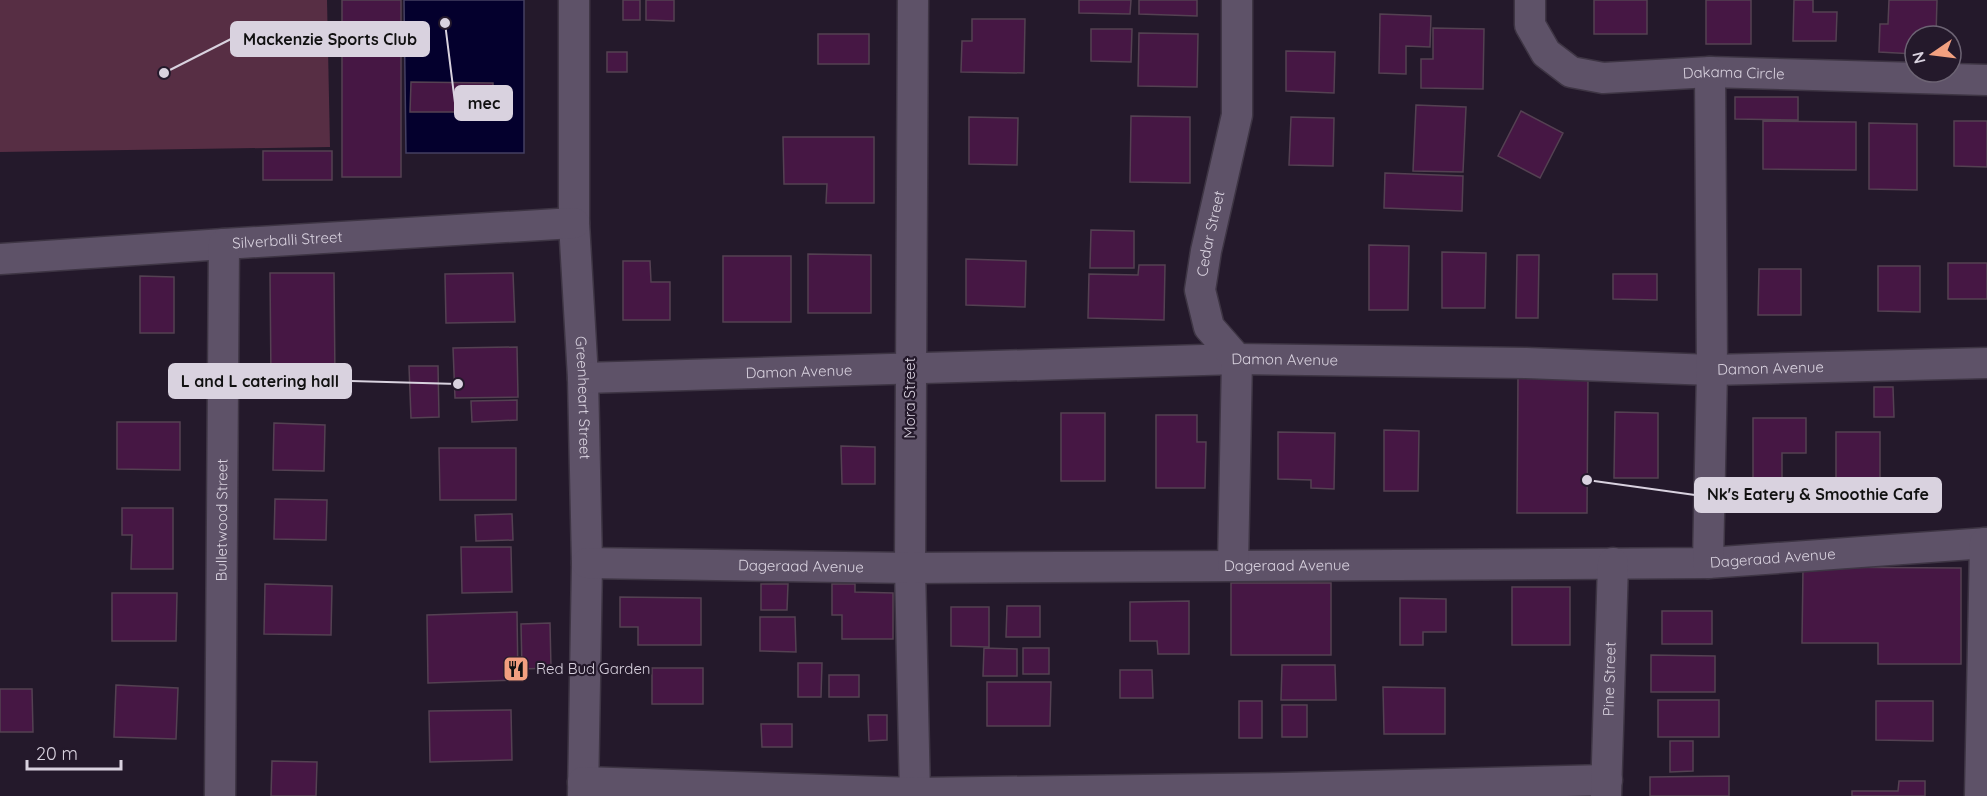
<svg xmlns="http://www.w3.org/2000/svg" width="1987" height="796" font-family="Quicksand,sans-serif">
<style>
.green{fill:#572e44}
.water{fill:#04002d;stroke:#443f62;stroke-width:1.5}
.building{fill:#461744;stroke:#544152;stroke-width:1.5}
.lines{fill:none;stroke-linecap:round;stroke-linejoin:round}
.minor-casing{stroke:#3e3544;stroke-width:33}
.minor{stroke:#5e5268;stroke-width:30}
.labels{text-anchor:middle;stroke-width:4.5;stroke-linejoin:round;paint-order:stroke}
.street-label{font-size:15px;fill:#d9d2df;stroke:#24192b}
.poi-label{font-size:15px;fill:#d9d2df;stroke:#24192b;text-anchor:start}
.leader{fill:none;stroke:#d9d2df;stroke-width:2}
.callout-dot{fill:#d9d2df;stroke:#24192b;stroke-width:2}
.callout{fill:#d9d2df;stroke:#d9d2df;stroke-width:2}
.callout-label{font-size:16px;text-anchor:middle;font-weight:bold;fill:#111}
</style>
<rect width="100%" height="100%" fill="#24192b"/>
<!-- green -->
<path class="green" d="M0,0h327l3,147 -330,5z"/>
<!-- water -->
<path class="water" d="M404,0h120v153h-118z"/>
<!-- building -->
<path class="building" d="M342,0h59v177h-59z
M623,0h17v20h-17z
M646,0h28v21l-28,-1z
M1079,0h52l-1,14 -51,-1z
M1139,0h58v16l-58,-2z
M1594,0h53v34h-53z
M1706,0h45v44h-45z
M1794,0h19v12h24l-1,29h-43z
M1889,0h48l-1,36h-21v18l-36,-2 1,-28h8z
M1380,14l51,2 -1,31 -24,-1v28l-27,-1z
M972,19h53l-1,54 -63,-1 1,-31h10z
M1433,28l51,1 -1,60 -62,-1v-29h12z
M1091,29h41l-1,33 -40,-1z
M1139,33l59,1 -1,53 -59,-1z
M818,34h51v30h-51z
M1286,51l49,1 -1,41 -48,-2z
M607,52h20v20h-20z
M411,82l82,1v29h-83z
M1735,97h63v23l-63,-1z
M1416,105l50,2 -3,65 -50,-1z
M1521,111l42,22 -23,45 -42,-22z
M1131,116l59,1v66l-60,-1z
M969,117l49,1 -1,47 -48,-1z
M1291,117l43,1 -1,48 -44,-1z
M1763,121l93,1v48l-93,-1z
M1954,121h33v46l-33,-1z
M1869,123l48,1v66l-48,-1z
M783,137h91v66h-48l1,-19h-43z
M263,151h69v29h-69z
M1385,173l78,3 -1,35 -78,-3z
M1091,230l43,1v37h-44z
M1369,245l40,1 -1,64h-39z
M1442,252l44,1 -1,55h-43z
M808,254l63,1v58h-63z
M1517,255h22l-1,63h-22z
M723,256h68v66h-68z
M966,259l60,2 -1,46 -59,-2z
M623,261h27l1,21h19v38h-47z
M1948,263h39v36h-39z
M1139,265h26l-1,55 -76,-2 1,-44 49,1z
M1878,266h42v46l-42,-1z
M1759,269h42v46h-43z
M270,273h64l1,107 -64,1z
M513,273l2,49 -69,1 -1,-49z
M1613,274h44v26l-44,-1z
M140,276l34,1v56h-34z
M517,347l1,50 -63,1 -2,-50z
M409,366h29l1,51 -28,1z
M1518,376h70l-1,137h-70z
M1874,387h19l1,30h-20z
M517,400v20l-45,2 -1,-21z
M1615,412l43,1v65h-44z
M1061,413h44v68h-44z
M1156,415h41v27h9l-1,46h-49z
M1753,418h53v35h-24v28h-29z
M117,422h63v48l-63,-1z
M274,423l51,2 -1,46 -51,-1z
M1384,430l35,1 -1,60h-34z
M1278,432l57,1 -1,56 -23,-1v-8l-33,-1z
M1836,432h44v55h-44z
M841,446l34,1v37h-33z
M439,448h77v52h-76z
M275,499l52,1 -1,40 -52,-1z
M122,508h51v61h-42l1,-34h-10z
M512,514l1,26 -37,1 -1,-26z
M461,547h50l1,45 -50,1z
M1803,567l158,1v96h-83v-21h-76z
M1231,583h100v72h-100z
M265,584l67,2 -1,49 -67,-1z
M761,584h27l-1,26h-26z
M832,584h23v8l38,1v46h-51v-24h-10z
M1512,587h58v58h-58z
M112,593h65l-1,48h-64z
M620,597l81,1v47h-63v-18h-18z
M1400,598l46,1v33h-23v13h-23z
M1189,601v53h-31l-1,-13h-27v-39z
M1007,606h33v31h-34z
M951,607h38v40l-38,-1z
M1662,611h50v33h-50z
M517,612l1,68 -90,3 -1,-68z
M760,617h35l1,35 -36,-1z
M550,623l1,45 -29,1 -1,-45z
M984,648l33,1v27h-34z
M1023,648h26v26h-26z
M1651,655l64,1v36h-64z
M798,663h24l-1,34h-23z
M1282,665h53l1,35h-55z
M652,668h51v36h-51z
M1120,670h32l1,28h-33z
M829,675h30v22h-30z
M987,682h64l-1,44h-63z
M116,685l62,3 -2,51 -62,-2z
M1383,687l62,1v46h-61z
M0,689h32l1,43h-33z
M1658,700h61v37h-61z
M1239,701h23v37h-23z
M1876,701h57v40l-57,-1z
M1282,705h25v32h-25z
M511,710l1,50 -82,2 -1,-51z
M868,715h19v25l-18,1z
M761,724h31v23h-30z
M1670,741h23v30l-23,1z
M272,761l45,1 -1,34h-45z
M1729,776v20h-79v-19z
M1899,781h26v15h-73v-5h46z"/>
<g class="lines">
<!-- minor casing -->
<g class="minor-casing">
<g id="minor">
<path id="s1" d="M574,0v223l9,155 4,185 -4,233"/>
<path d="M913,0l-3,568 5,228"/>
<path id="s2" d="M1530,0v25l16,28 25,19 32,6 107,-6 277,8"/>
<path id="s3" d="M0,259l224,-15 350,-21"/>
<path id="s4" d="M583,378l654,-19 289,4 186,7 275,-7"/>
<path id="s5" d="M587,563l323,5 798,-5 279,-20"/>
<path d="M1708,563l4,-193 -2,-298"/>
<path id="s6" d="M1233,565l4,-206 -28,-32 -9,-37 6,-39 31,-136v-115"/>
<path d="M583,782l332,11 369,-5 323,-8"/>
<path id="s7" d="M220,796l4,-552"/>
<path id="s8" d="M1606,796l7,-233"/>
<path d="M1980,796l5,-253"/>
</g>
</g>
<!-- minor -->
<use href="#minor" class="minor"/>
</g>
<!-- icons -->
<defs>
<g id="restaurant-square" transform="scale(1.35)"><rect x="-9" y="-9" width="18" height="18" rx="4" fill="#f2a080" stroke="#24192b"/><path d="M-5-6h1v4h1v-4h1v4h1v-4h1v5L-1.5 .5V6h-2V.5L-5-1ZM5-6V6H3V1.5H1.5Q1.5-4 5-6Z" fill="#111"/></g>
</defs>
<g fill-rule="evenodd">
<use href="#restaurant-square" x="516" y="669"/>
</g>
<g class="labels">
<!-- street labels -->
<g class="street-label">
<text dy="5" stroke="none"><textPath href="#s2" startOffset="252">Dakama Circle</textPath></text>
<text dy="5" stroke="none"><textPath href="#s6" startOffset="344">Cedar Street</textPath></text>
<text dy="5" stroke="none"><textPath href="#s3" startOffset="288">Silverballi Street</textPath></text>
<text dy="5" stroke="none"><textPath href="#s4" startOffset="702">Damon Avenue</textPath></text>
<text dy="5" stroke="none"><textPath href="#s4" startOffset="1188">Damon Avenue</textPath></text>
<text dy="5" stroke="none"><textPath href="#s4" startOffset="216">Damon Avenue</textPath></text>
<text dy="5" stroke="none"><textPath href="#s1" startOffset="398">Greenheart Street</textPath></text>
<text transform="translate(910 398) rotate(-90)" y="5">Mora Street</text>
<text dy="5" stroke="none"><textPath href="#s7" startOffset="276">Bulletwood Street</textPath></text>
<text dy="5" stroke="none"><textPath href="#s5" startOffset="1186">Dageraad Avenue</textPath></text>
<text dy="5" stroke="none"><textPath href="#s5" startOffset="700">Dageraad Avenue</textPath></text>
<text dy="5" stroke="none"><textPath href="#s5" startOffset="214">Dageraad Avenue</textPath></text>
<text dy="5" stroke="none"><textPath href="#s8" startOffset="117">Pine Street</textPath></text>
</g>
<!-- poi labels -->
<g class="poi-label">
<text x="536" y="674">Red Bud Garden</text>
</g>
</g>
<!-- callouts -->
<path class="leader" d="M164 73L231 39M445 23L455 103M458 384L351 381M1587 480L1695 495"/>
<g class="callout-dot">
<circle cx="164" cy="73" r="6"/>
<circle cx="445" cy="23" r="6"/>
<circle cx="458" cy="384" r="6"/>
<circle cx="1587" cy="480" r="6"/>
</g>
<g class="callout">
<rect x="231" y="22" width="198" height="34" rx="6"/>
<rect x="455" y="86" width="57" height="34" rx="6"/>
<rect x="169" y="364" width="182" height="34" rx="6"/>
<rect x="1695" y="478" width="246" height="34" rx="6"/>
</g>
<g class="callout-label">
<text x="330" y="45">Mackenzie Sports Club</text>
<text x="484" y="109">mec</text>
<text x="260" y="387">L and L catering hall</text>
<text x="1818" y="500">Nk's Eatery &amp; Smoothie Cafe</text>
</g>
<!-- north arrow -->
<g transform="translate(1933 54) rotate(256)"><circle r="28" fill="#24192b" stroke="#6c6373" stroke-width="1.5"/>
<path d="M0-4.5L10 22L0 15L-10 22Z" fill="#f2a080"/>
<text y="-9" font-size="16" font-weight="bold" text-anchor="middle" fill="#d9d2df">N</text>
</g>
<!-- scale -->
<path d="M27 760v9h94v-9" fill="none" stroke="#d9d2df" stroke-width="3"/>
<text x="36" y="760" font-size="18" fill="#d9d2df" stroke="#24192b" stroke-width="4.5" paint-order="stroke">20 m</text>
</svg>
